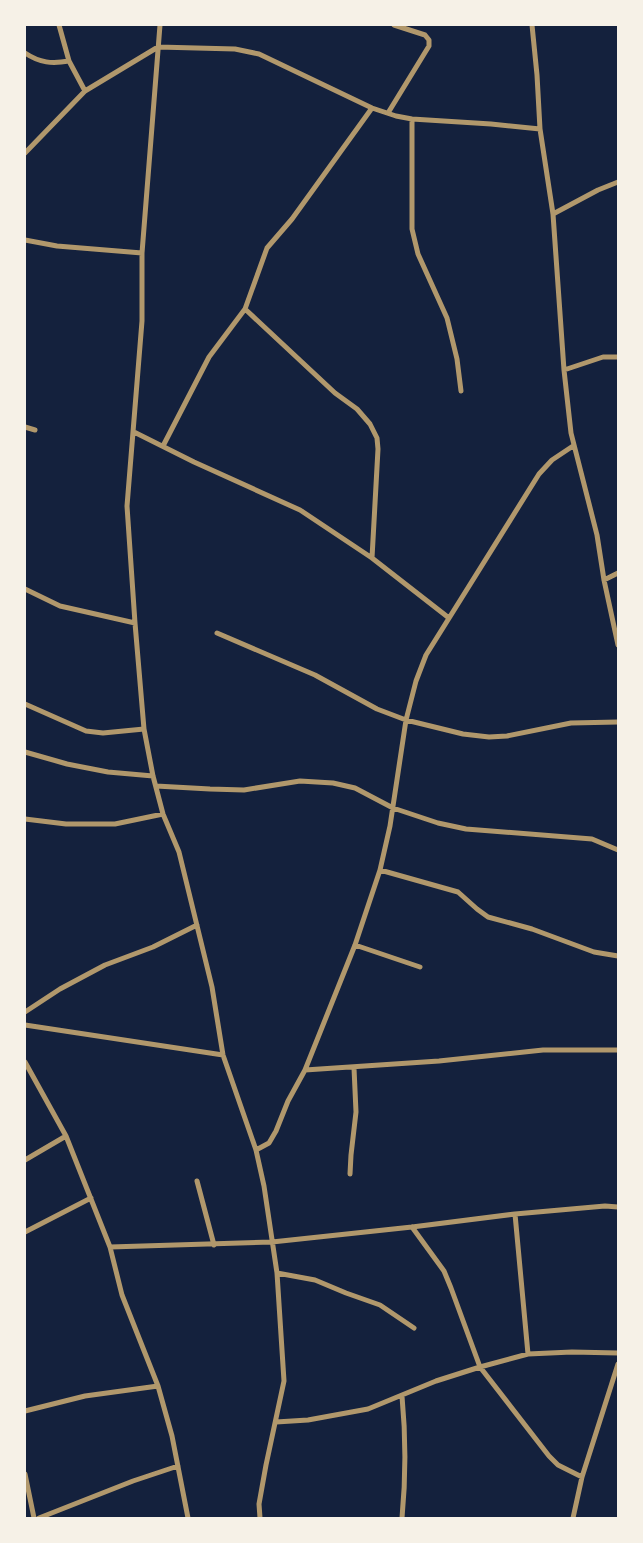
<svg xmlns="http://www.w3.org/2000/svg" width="643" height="1543" font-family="Jost,sans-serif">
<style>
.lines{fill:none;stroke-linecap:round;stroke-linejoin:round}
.minor{stroke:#b1986c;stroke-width:5}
</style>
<rect width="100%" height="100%" fill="#14213d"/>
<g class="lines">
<!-- minor -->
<path class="minor" d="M59,25l10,36 16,30
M160,25l-18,228v68l-15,185 8,117 9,106 9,47 10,38 16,38 33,135 11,68 33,95 8,36 13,87 7,108 -18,84 -7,39 1,14
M532,25l5,50 3,54 13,85 11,156 7,63 26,102 7,45 14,65
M25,53c15,10 27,11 44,8
M388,113l41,-67v-6l-4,-5 -31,-10
M412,119v110l6,25 29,64 10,41 4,32
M25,153l60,-62 73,-44 77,2 24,5 113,54 24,8 16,3 79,5 49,5
M553,214l45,-24 20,-8
M25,240l32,6 85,7
M245,309l90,84 22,16 13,15 7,14 1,11 -6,109
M564,370l39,-13h15
M25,427l10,3
M134,432l60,30 106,48 72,48 77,60
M163,446l46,-89 36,-48 22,-61 25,-29 80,-111
M604,580l14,-7
M25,589l35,17 75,17
M217,633l98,42 62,34 29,11 57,14 26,3 18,-1 64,-13 47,-1
M25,704l61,27 17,2 41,-4
M25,752l42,12 41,8 45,4
M156,786l54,3 34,1 56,-9 33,2 22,5 38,20 45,15 28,6 126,10 26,11
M25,819l41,5h49l48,-10
M380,870l78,22 19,17 11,8 44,12 62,23 24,4
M355,945l65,22
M25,1012l35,-23 45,-24 48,-18 44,-22
M25,1025l198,30
M25,1062l41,74 44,111 12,48 36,91 14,50 16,82
M305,1070l134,-9 104,-11h75
M256,1150l13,-7 7,-12 12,-30 17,-31 50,-125 25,-75 10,-44 16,-106 10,-39 10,-26 113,-181 13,-14 21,-14
M25,1160l41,-24
M350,1174l1,-19 5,-43 -2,-44
M197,1181l17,64
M515,1214l13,140
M412,1227l32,44 7,17 29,79 69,89 9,9 24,12
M25,1232l66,-34
M110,1247l162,-5 140,-15 103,-13 90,-8 13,1
M277,1273l38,7 31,13 34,12 34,23
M402,1396c4,42 4,80 0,122
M25,1411l60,-15 73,-10
M276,1422l32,-2 60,-11 68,-28 44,-14 48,-13 44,-2 46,1
M25,1474l9,44
M39,1518l94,-37 45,-15
M573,1518l9,-41 36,-113"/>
</g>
<!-- border -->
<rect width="643" height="1543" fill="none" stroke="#f6f1e7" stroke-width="52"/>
</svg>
